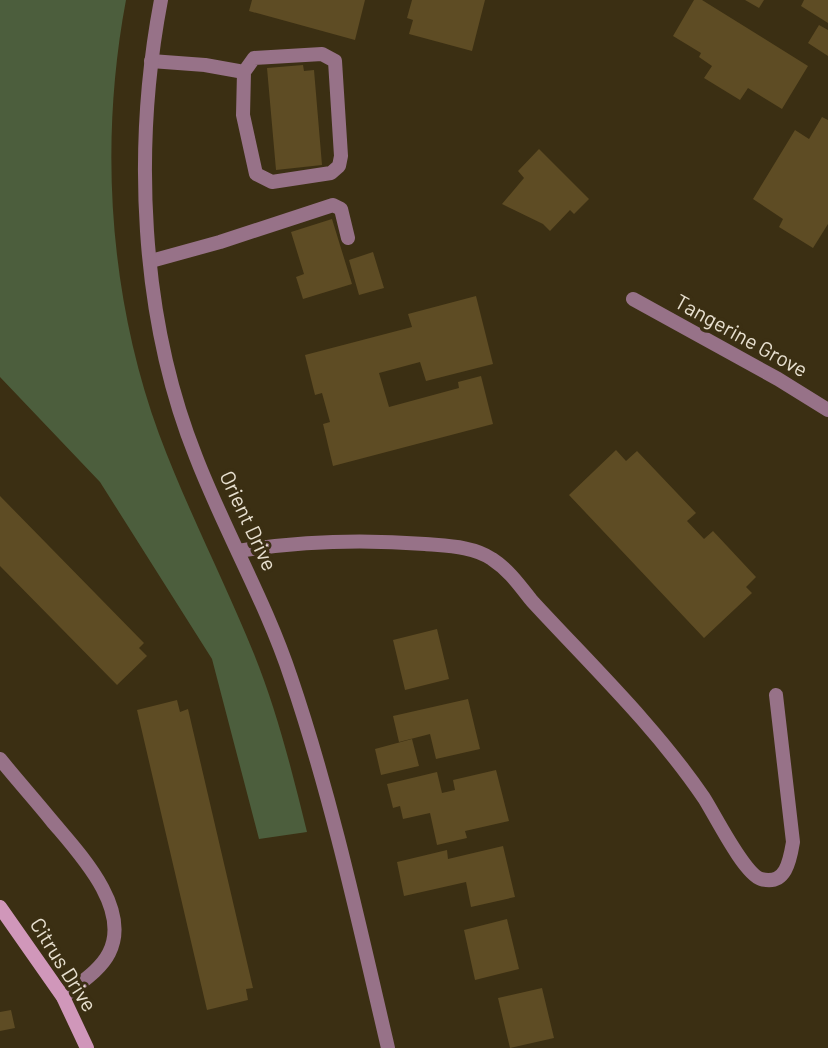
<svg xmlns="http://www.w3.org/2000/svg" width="828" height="1048" font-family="Barlow,sans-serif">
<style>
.green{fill:#4c5e3d}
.building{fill:#5e4c24}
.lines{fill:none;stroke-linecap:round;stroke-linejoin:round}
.lane{stroke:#977288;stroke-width:14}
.street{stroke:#977288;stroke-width:14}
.secondary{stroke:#d097ba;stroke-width:14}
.labels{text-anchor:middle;stroke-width:7;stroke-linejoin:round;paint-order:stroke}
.street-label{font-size:21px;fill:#e8e0d0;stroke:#3b2f13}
</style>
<rect width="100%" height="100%" fill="#3b2f13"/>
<!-- green -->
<path class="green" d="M0,0h126c-27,143 -17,297 33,434 28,75 65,146 95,220 23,57 38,117 53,178l-48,7 -47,-180 -112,-177 -100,-105z"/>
<!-- building -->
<path class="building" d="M252,0h113l-10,40 -106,-29z
M412,0h73l-13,51 -63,-17 4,-14 -6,-2z
M694,0h8l106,66 -26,43 -34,-21 -8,12 -36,-22 8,-12 -13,-9 2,-4 -28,-17z
M745,0h19l-5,8z
M804,0h24v23l-27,-17z
M819,25l9,5v26l-20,-13z
M303,65l1,6 10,-1 8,95 -46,5 -9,-102z
M822,117l6,3v104l-15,24 -34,-21 4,-8 -30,-20 42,-69 14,9z
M539,149l50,50 -15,15 -4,-4 -20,21 -7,-7 -41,-20 22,-26 -6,-7z
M332,219l20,65 -49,15 -7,-22 8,-3 -13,-42z
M373,252l11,36 -25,7 -10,-35z
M476,296l17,68 -67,17 -6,-19 -41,11 10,34 70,-19 -1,-6 23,-6 12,48 -160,42 -10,-42 7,-2 -8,-29 -7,2 -10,-40 107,-28 -4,-13z
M616,450l10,11 11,-10 59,62 -9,8 17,18 9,-8 43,46 -10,10 6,6 -48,45 -135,-143z
M0,496l144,147 -5,5 8,8 -30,29 -117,-119z
M437,629l12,50 -44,11 -12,-50z
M468,699l12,50 -44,10 -6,-25 -31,8 -6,-26z
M177,700l3,12 8,-3 65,279 -7,1 2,11 -41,10 -70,-300z
M412,739l7,27 -38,9 -6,-26z
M496,770l13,51 -44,10 2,7 -30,7 -7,-32 -27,6 -3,-13 -7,2 -6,-24 50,-12 5,21 13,-3 -2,-10z
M503,846l12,51 -44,10 -5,-25 -62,14 -7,-34 50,-12 1,9z
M507,919l12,50 -44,11 -11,-50z
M542,988l12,50 -44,10 -12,-50z
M11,1010l4,18 -15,3v-19z"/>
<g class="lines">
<!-- lane -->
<path class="lane" d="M322,54l13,7 6,95 -2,10 -8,7 -59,9 -16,-8 -13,-59 1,-43 10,-14z
M151,61l54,4 39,7
M151,261l69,-19 113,-37 8,4 7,29
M238,551c62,-10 124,-12 187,-7 21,2 48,2 67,15 17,11 28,27 40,42 59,64 123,125 172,197 11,17 40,76 57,81 25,7 29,-19 32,-37l-17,-147
M0,759c17,21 35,41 52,62 26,31 80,87 57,132 -9,18 -31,31 -46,44"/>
<!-- street -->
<path class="street" d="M161,0c-28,147 -21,317 35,457 29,75 70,145 95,221 41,121 68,246 97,370
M633,299l145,80 50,31"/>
<!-- secondary -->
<path class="secondary" d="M0,907l63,90 24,51"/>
</g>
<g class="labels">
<!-- street labels -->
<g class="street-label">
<text transform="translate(741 336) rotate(29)" y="7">Tangerine Grove</text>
<text transform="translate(248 521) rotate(65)" y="7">Orient Drive</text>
<text transform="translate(63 965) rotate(58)" y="7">Citrus Drive</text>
</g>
</g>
</svg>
